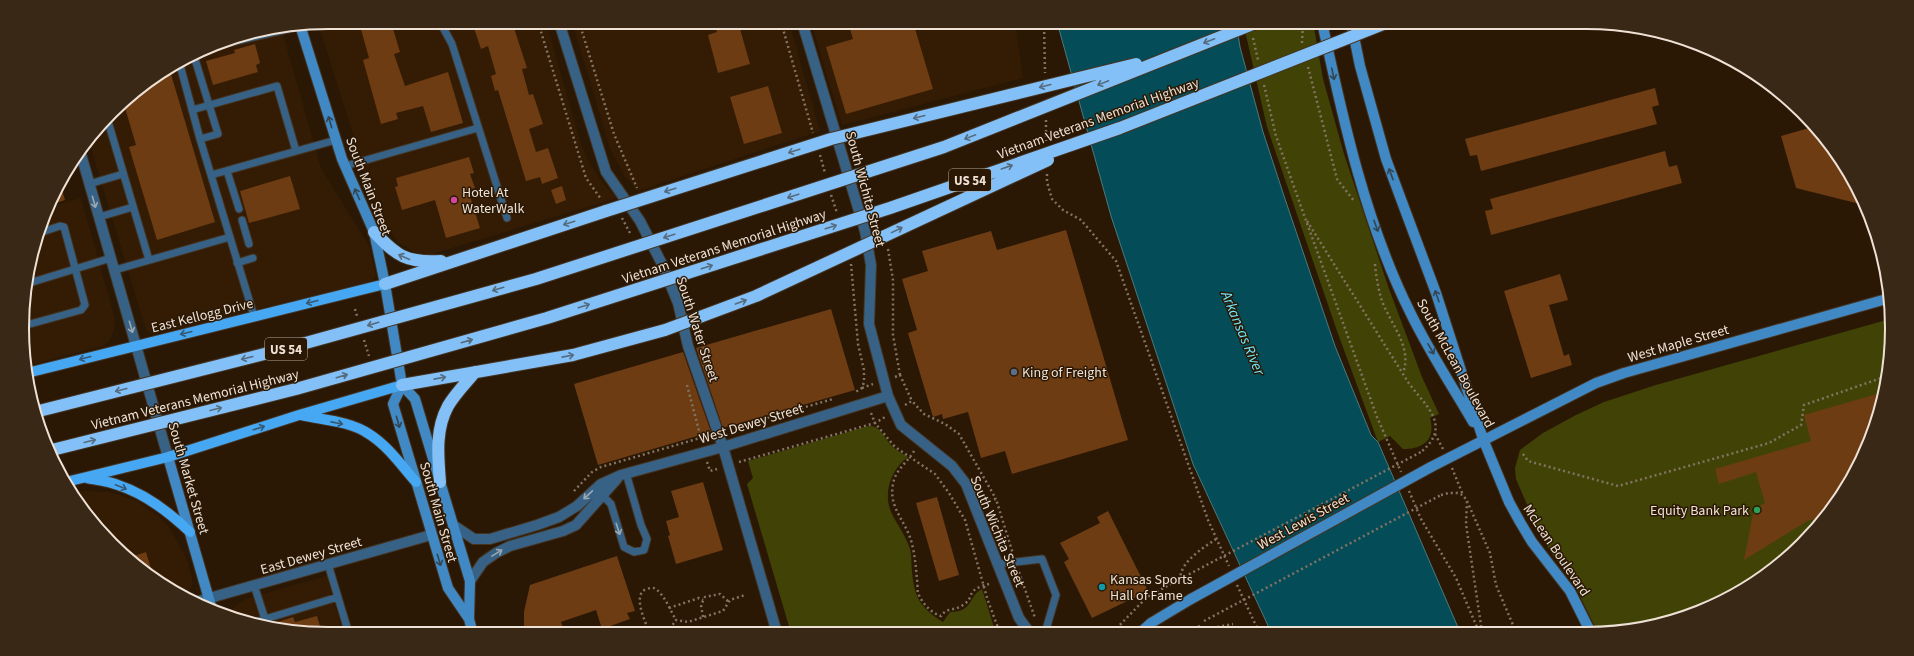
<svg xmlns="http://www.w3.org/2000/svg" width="1914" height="656" font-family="'Source Sans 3',sans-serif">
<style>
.built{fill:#331c03}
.green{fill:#414306}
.water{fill:#044d58;stroke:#4a797e}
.building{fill:#6e3c13}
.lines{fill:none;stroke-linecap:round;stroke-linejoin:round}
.lane-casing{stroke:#453422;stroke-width:9}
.street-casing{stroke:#453422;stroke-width:12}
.secondary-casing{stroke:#453422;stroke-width:12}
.primary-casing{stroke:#453422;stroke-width:12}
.highway-casing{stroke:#453422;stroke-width:14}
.path{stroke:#837363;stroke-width:2.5;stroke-dasharray:2 3;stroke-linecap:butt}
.lane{stroke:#376286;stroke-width:7}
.street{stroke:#376286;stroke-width:10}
.secondary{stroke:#4189c4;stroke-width:10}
.primary{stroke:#46a7f3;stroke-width:10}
.highway{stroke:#82c0f7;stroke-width:12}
.secondary-bridge-casing{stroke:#453422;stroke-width:12;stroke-linecap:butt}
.highway-bridge-casing{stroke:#453422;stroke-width:14;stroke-linecap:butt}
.path-bridge{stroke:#837363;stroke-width:2.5;stroke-dasharray:2 3;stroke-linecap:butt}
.secondary-bridge{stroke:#4189c4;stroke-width:10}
.highway-bridge{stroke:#82c0f7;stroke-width:12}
.oneway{stroke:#566c7e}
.oneway2{stroke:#334551}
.oneway3{stroke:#9ca8b1}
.oneway4{stroke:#375870}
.hotel-dot{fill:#d1479c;stroke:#2a1805;stroke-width:1.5}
.service-dot{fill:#5c6f8a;stroke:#2a1805;stroke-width:1.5}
.leisure-dot{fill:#2e9e5b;stroke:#2a1805;stroke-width:1.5}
.culture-dot{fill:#0f9aa8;stroke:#2a1805;stroke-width:1.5}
.labels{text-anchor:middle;stroke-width:3;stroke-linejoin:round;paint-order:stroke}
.shield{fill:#2a1805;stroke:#b3a597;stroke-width:1}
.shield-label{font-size:13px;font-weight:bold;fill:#eee1d5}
.street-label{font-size:14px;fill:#eee1d5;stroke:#2a1805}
.poi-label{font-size:14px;fill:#eee1d5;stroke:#2a1805;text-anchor:start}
.water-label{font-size:15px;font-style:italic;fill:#70e8fd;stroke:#2a1805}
.rim{fill:none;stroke:#eee1d5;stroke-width:2}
</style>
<rect width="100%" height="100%" fill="#2a1805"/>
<!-- built -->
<path class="built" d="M328,22h218l35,122 9,20 10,16 17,18 -185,56 -15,-1 -18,-10 -20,-26 -61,-194z
M572,22h217l31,109 -182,60 -13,-14 -15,-29z
M811,22h204l8,56 -181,47z
M281,27l37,131 3,10 48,78 7,29 -3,6 -217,53 -6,-1 -4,-3 -58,-192 38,-40 85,-53 58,-17z
M81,198l34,121 -1,11 -4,10 -7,6 -77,20 -3,-18 2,-60 24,-81z
M87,491l22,1 28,9 25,18 9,11 17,32 5,22 -6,11 -29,-13 -46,-37 -38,-47 -3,-6z
M327,576l16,58h-15l-79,-10 -17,-8v-6l3,-4 10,-7z"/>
<!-- green -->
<path class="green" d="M1243,22h70l10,57 21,75 44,132 34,91 17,37 -9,4c6,22 -7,31 -27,31l-13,-13 -12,6 -41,-111 -70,-204z
M1890,319l1,29 -9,59 -31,74 -63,77 -67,45 -95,28h-29l-24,-49 -21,-28 -14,-24 -22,-51 -1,-11 5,-18 23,-17 33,-18 28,-13 52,-17z
M868,426c13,-1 16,12 24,20 5,5 11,8 16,11 -17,12 -26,37 -16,57 6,12 14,22 18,35 2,7 1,15 2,22 2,27 9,37 31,51l7,-10c24,0 18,-16 32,-23l11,35 4,9h-206l-44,-149 6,-6 -5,-17z"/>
<!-- water -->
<path class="water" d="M1057,22h179l4,25 23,85 22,67 50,147 36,89 7,7 82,190h-189l-78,-168 -82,-248z"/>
<!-- building -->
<path class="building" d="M359,22h32l9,30 -6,2 11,32 43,-14 15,51 -32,9 -8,-26 -27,7 2,6 -17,5 -18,-64 6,-2z
M472,22h40l15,46 -5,1 7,26 4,-1 10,30 -14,5 7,23 12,-4 10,30 -16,6 -2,-7 -14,4 -28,-91 -3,1 -4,-15 5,-2 -8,-28 -7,3z
M714,22h24l12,42 -32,9 -10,-38 9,-3z
M848,22h65l20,67 -87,25 -20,-67 27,-8z
M255,44l5,19 -4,2 2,7 -45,13 -7,-24 29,-8 -1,-3z
M170,71l45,151 -58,18 -28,-93 7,-2 -13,-44z
M768,86l14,47 -38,11 -14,-47z
M1655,88l4,17 -7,2 5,17 -176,47 -4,-16 -7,1 -5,-17z
M1816,126l35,49 13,30 -68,-17 -15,-52z
M1665,151l4,16 8,-2 5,18 -191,52 -6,-24 8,-2 -3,-10z
M469,157l5,16 -4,1 5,14 -7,2 12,38 -34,10 -11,-38 -33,10 -7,-23 3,-1 -2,-8z
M290,176l10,33 -51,14 -9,-32z
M60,183l5,17 -15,5 4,-13z
M562,186l4,14 -10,4 -5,-14z
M1066,230l62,210 -116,34 -7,-23 -24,7 -13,-46 -25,7 -1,-5 -9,3 -25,-84 9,-3 -15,-51 26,-8 -6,-20 69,-20 6,19z
M1560,274l8,26 -19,5 15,51 5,-2 3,11 -41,13 -27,-87z
M831,309l24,81 -132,38 -27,-80z
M683,352l28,80 -113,33 -24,-81z
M1884,392l-2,15 -31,74 -29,36 -15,4 -63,39 10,-51 11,-6 -9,-31 -37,12 -4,-15 96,-28 -7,-26z
M703,482l20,68 -47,14 -8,-28 2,-1 -4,-14 13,-4 -8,-26z
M937,497l22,78 -20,6 -23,-78z
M1108,511l40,80 -56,27 -28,-56 5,-3 -9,-16 40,-20 -3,-6z
M146,552l8,27 -26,-21z
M617,556l18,55 -8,2 3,6 -28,10 -6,-19 -35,12 4,12h-41v-22l6,-27z
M317,616l5,17 -50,-6v-3l21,-7 2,5z"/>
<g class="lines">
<!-- lane casing -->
<g class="lane-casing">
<path id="lane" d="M440,22l12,22 55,174
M206,48l95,-22
M194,56l24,78 -18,5
M180,65l20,74 54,177
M192,110l85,-24 19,65
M107,118l42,142
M345,166l133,-38
M227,171l12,38
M211,175l125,-35
M89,184l34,-10
M99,217l34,-10
M242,220l7,24
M237,263l16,-5
M115,270l115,-33
M26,284l85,-26
M23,326l58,-16 4,-5 -21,-78 -4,-1 -18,6
M602,495l9,9 13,43 10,5 10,-2 3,-11 -6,-14 -15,-52
M328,564l21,70
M998,564l44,-5 14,36 -11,38
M251,624l14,-5 -11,-34
M267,625l-2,-6 73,-22"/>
</g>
<!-- street casing -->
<g class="street-casing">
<path id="street" d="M559,22l47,150 34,49 22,43 16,39 10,43 35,101 54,186
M802,22l63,209 6,34 -2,59 19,72 13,29 51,41 14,18 53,134 11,15
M80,151l88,306
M453,525l21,14h16l47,-14 22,-8 18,-11 24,-22 20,-9 102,-28 165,-51
M470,581l13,-19 13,-9 14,-7 53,-15 13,-6 41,-46
M199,601l232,-66"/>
</g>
<!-- secondary casing -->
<g class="secondary-casing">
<path id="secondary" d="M1322,22c21,98 44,203 89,292 18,37 41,72 62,108
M1351,22l9,44 26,93 50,134 47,146 26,63 11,20 12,20 38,49 20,40
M300,25l42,134 32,73 11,52 17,101 -9,19 55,184 21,31 4,15
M402,385l13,14 55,182 -1,38
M168,457l43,149
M1431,467l165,-84 28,-10 266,-75
M1141,632l10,-9 40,-24"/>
</g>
<!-- primary casing -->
<g class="primary-casing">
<path id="primary" d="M27,373l358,-89
M301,415c22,5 49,6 68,19 19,12 32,31 47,48
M87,478c10,2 21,3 31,7 28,9 51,27 72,47
M66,482l102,-25 131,-42 103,-30"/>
</g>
<!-- highway casing -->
<g class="highway-casing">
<path id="highway" d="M374,232c23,24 32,31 67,29
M385,284l221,-73
M402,385l171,-30 92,-25
M440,482c-2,-26 -5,-52 8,-76 7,-12 18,-23 27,-34"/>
</g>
<!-- path -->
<path class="path" d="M538,22l48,156 15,21
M579,22l35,112 23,54
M781,22l32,111
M1044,22l1,51
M1253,38l5,22
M1302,43l1,-21
M1308,67l29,112 17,22
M1264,85l12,51 28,79 73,202 24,55
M1046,120v21
M820,155l5,18
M1047,174v8l5,17 11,11 18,10 35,41 92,259 21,46
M831,195l6,18
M622,218l9,17
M1307,221l101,161c17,24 45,43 13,70
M1878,243l3,10
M888,249l5,31v55l7,40
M851,264l7,80 6,26v12l-2,6 -8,5
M1375,264c1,12 3,23 6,34 8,25 32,48 22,75
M355,309l2,7
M699,333l9,29
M364,340l5,16
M895,377l5,-2 12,26
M687,385l15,57
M862,388l11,-4
M905,405l7,-4 12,13 21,10 14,10 37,65
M871,413l4,10 10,-6
M729,429l104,-30
M1435,434l8,15
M914,451c-6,11 -19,19 -21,33 -5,24 14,38 19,60 3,12 4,24 5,36 1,4 0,9 1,13 4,10 13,20 23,23 6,-9 14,-5 22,-11 13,-8 1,-15 26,-21
M1523,454l5,7 90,25 151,-43 32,-18 3,-20 83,-29
M707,462l3,9 7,-2
M739,462l136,-39 20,24 40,27 14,19 16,27 23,81 12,32
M1452,468l11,27
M574,491l18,-19 9,-5 106,-31
M1409,491l12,28 35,59 23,54
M1441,495l8,-2h8l6,2 4,6 -1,23 16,108
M984,501l12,-2 17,55
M1467,501l23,52 6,32 20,47
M1000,542l9,-3
M1019,572l16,46
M1237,585l22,47
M669,608l30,-10 4,2
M703,617l-2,-12 4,-8 15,-3 9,8
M1198,626l9,3 26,-5
M1113,632l34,-35 33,-18c1,-18 22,-30 36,-40
M650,633c-4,-9 -19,-40 -3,-44 3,-1 6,-2 9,0 9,7 14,21 20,31
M667,633l9,-13 12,2 35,-11 7,-11 15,-5"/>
<!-- lane -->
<use href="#lane" class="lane"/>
<!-- street -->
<use href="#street" class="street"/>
<!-- secondary -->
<use href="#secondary" class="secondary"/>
<!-- primary -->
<use href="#primary" class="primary"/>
<!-- highway -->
<use href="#highway" class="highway"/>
<!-- secondary-bridge casing -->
<g class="secondary-bridge-casing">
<path id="secondary-bridge" d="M1191,599l240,-132"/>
</g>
<!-- highway-bridge casing -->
<g class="highway-bridge-casing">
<path id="highway-bridge" d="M606,211l225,-72 305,-75
M665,330l91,-34 292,-136
M35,412l249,-63 252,-70 408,-132 314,-125
M52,450l244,-61 251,-71 343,-110 230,-80 266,-105"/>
</g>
<!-- path-bridge -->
<path class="path-bridge" d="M1180,579l241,-127
M1204,621l237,-126"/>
<!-- secondary-bridge -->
<use href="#secondary-bridge" class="secondary-bridge"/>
<!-- highway-bridge -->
<use href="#highway-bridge" class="highway-bridge"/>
</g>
<!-- one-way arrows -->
<defs><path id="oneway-shaft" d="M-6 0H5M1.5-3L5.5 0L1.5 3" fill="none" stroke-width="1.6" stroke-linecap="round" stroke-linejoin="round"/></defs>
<g class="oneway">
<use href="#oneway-shaft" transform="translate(1209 41) rotate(159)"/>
<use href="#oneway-shaft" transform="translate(1103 83) rotate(158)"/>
<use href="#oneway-shaft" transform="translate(1045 86) rotate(166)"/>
<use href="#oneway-shaft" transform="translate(919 117) rotate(166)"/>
<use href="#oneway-shaft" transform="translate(970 137) rotate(158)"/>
<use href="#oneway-shaft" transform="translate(794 151) rotate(162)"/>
<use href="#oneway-shaft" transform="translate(1007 167) rotate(-19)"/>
<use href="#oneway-shaft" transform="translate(670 190) rotate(162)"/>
<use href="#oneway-shaft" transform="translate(793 196) rotate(162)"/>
<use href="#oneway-shaft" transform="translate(569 223) rotate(162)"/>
<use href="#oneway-shaft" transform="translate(831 227) rotate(-18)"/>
<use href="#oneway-shaft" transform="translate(897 230) rotate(-26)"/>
<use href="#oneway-shaft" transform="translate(669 236) rotate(162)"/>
<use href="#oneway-shaft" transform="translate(404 257) rotate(-156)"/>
<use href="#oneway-shaft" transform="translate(707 267) rotate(-18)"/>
<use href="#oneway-shaft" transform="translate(498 289) rotate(164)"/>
<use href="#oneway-shaft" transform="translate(741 302) rotate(-20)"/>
<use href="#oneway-shaft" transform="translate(584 306) rotate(-18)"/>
<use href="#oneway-shaft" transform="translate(373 324) rotate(164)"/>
<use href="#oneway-shaft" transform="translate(467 341) rotate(-16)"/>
<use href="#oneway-shaft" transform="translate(568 356) rotate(-11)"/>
<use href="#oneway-shaft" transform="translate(247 358) rotate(166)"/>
<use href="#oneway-shaft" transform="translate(342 376) rotate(-16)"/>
<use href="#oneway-shaft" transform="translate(440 378) rotate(-11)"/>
<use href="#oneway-shaft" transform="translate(121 390) rotate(166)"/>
<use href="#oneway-shaft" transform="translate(216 409) rotate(-14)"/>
<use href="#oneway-shaft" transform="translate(90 441) rotate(-14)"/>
</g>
<g class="oneway2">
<use href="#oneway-shaft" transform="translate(1333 74) rotate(78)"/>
<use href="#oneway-shaft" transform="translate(330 122) rotate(-107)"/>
<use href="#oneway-shaft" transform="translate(1391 174) rotate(-110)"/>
<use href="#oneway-shaft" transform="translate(357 194) rotate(-114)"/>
<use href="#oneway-shaft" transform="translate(1376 226) rotate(70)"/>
<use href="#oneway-shaft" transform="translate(1437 296) rotate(-109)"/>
<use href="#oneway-shaft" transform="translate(1431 349) rotate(60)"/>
<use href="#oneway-shaft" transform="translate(398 422) rotate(74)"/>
<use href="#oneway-shaft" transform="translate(439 560) rotate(73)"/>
</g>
<g class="oneway3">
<use href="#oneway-shaft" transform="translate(94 202) rotate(74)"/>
<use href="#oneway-shaft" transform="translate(131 327) rotate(74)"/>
<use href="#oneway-shaft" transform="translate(588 495) rotate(137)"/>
<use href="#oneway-shaft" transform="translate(618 529) rotate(72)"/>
<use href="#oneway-shaft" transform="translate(497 553) rotate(-31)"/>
</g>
<g class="oneway4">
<use href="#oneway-shaft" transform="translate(312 302) rotate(166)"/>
<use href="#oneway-shaft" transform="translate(186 333) rotate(166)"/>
<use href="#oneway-shaft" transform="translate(85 358) rotate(165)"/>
<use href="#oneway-shaft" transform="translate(337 423) rotate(11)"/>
<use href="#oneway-shaft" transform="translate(259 428) rotate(-18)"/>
<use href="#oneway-shaft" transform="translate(121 487) rotate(22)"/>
</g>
<!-- markers -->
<circle class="hotel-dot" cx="454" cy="200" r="4"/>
<circle class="service-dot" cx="1014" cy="372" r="4"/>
<circle class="leisure-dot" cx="1757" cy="510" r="4"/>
<circle class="culture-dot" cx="1102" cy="587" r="4"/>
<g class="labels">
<!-- shield labels -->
<g class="shield">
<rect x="949" y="169" width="42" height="22" rx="3"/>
<rect x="265" y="338" width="42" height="22" rx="3"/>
</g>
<g class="shield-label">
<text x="970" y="185">US 54</text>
<text x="286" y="354">US 54</text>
</g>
<!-- street labels -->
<g class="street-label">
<text transform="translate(1098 118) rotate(-20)" y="5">Vietnam Veterans Memorial Highway</text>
<text transform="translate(369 186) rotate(69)" y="5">South Main Street</text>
<text transform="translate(866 189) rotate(75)" y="5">South Wichita Street</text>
<text transform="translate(724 246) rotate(-18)" y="5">Vietnam Veterans Memorial Highway</text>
<text transform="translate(202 315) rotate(-14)" y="5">East Kellogg Drive</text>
<text transform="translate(698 329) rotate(72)" y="5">South Water Street</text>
<text transform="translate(1678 343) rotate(-16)" y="5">West Maple Street</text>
<text transform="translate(1456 363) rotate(61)" y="5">South McLean Boulevard</text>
<text transform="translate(195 399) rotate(-14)" y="5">Vietnam Veterans Memorial Highway</text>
<text transform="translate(751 423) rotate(-17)" y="5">West Dewey Street</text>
<text transform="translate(189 478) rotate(74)" y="5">South Market Street</text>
<text transform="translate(439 512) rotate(74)" y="5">South Main Street</text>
<text transform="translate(1303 521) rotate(-29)" y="5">West Lewis Street</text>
<text transform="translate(998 531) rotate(67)" y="5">South Wichita Street</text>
<text transform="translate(1557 550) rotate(56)" y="5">McLean Boulevard</text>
<text transform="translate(311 555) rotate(-16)" y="5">East Dewey Street</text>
</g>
<!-- poi labels -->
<g class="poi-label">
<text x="462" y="197">Hotel At<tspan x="462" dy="16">WaterWalk</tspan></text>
<text x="1022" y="377">King of Freight</text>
<text x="1749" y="515" text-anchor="end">Equity Bank Park</text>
<text x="1110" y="584">Kansas Sports<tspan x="1110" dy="16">Hall of Fame</tspan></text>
</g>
<!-- water labels -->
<g class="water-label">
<text transform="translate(1243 333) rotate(67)" y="5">Arkansas River</text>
</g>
</g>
<!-- crop -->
<path d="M0 0H1914V656H0ZM328 29H1586A299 299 0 0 1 1885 328V328A299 299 0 0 1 1586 627H328A299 299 0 0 1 29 328V328A299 299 0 0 1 328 29Z" fill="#3a2816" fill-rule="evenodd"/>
<path class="rim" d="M328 29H1586A299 299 0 0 1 1885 328V328A299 299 0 0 1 1586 627H328A299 299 0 0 1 29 328V328A299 299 0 0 1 328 29Z"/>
</svg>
